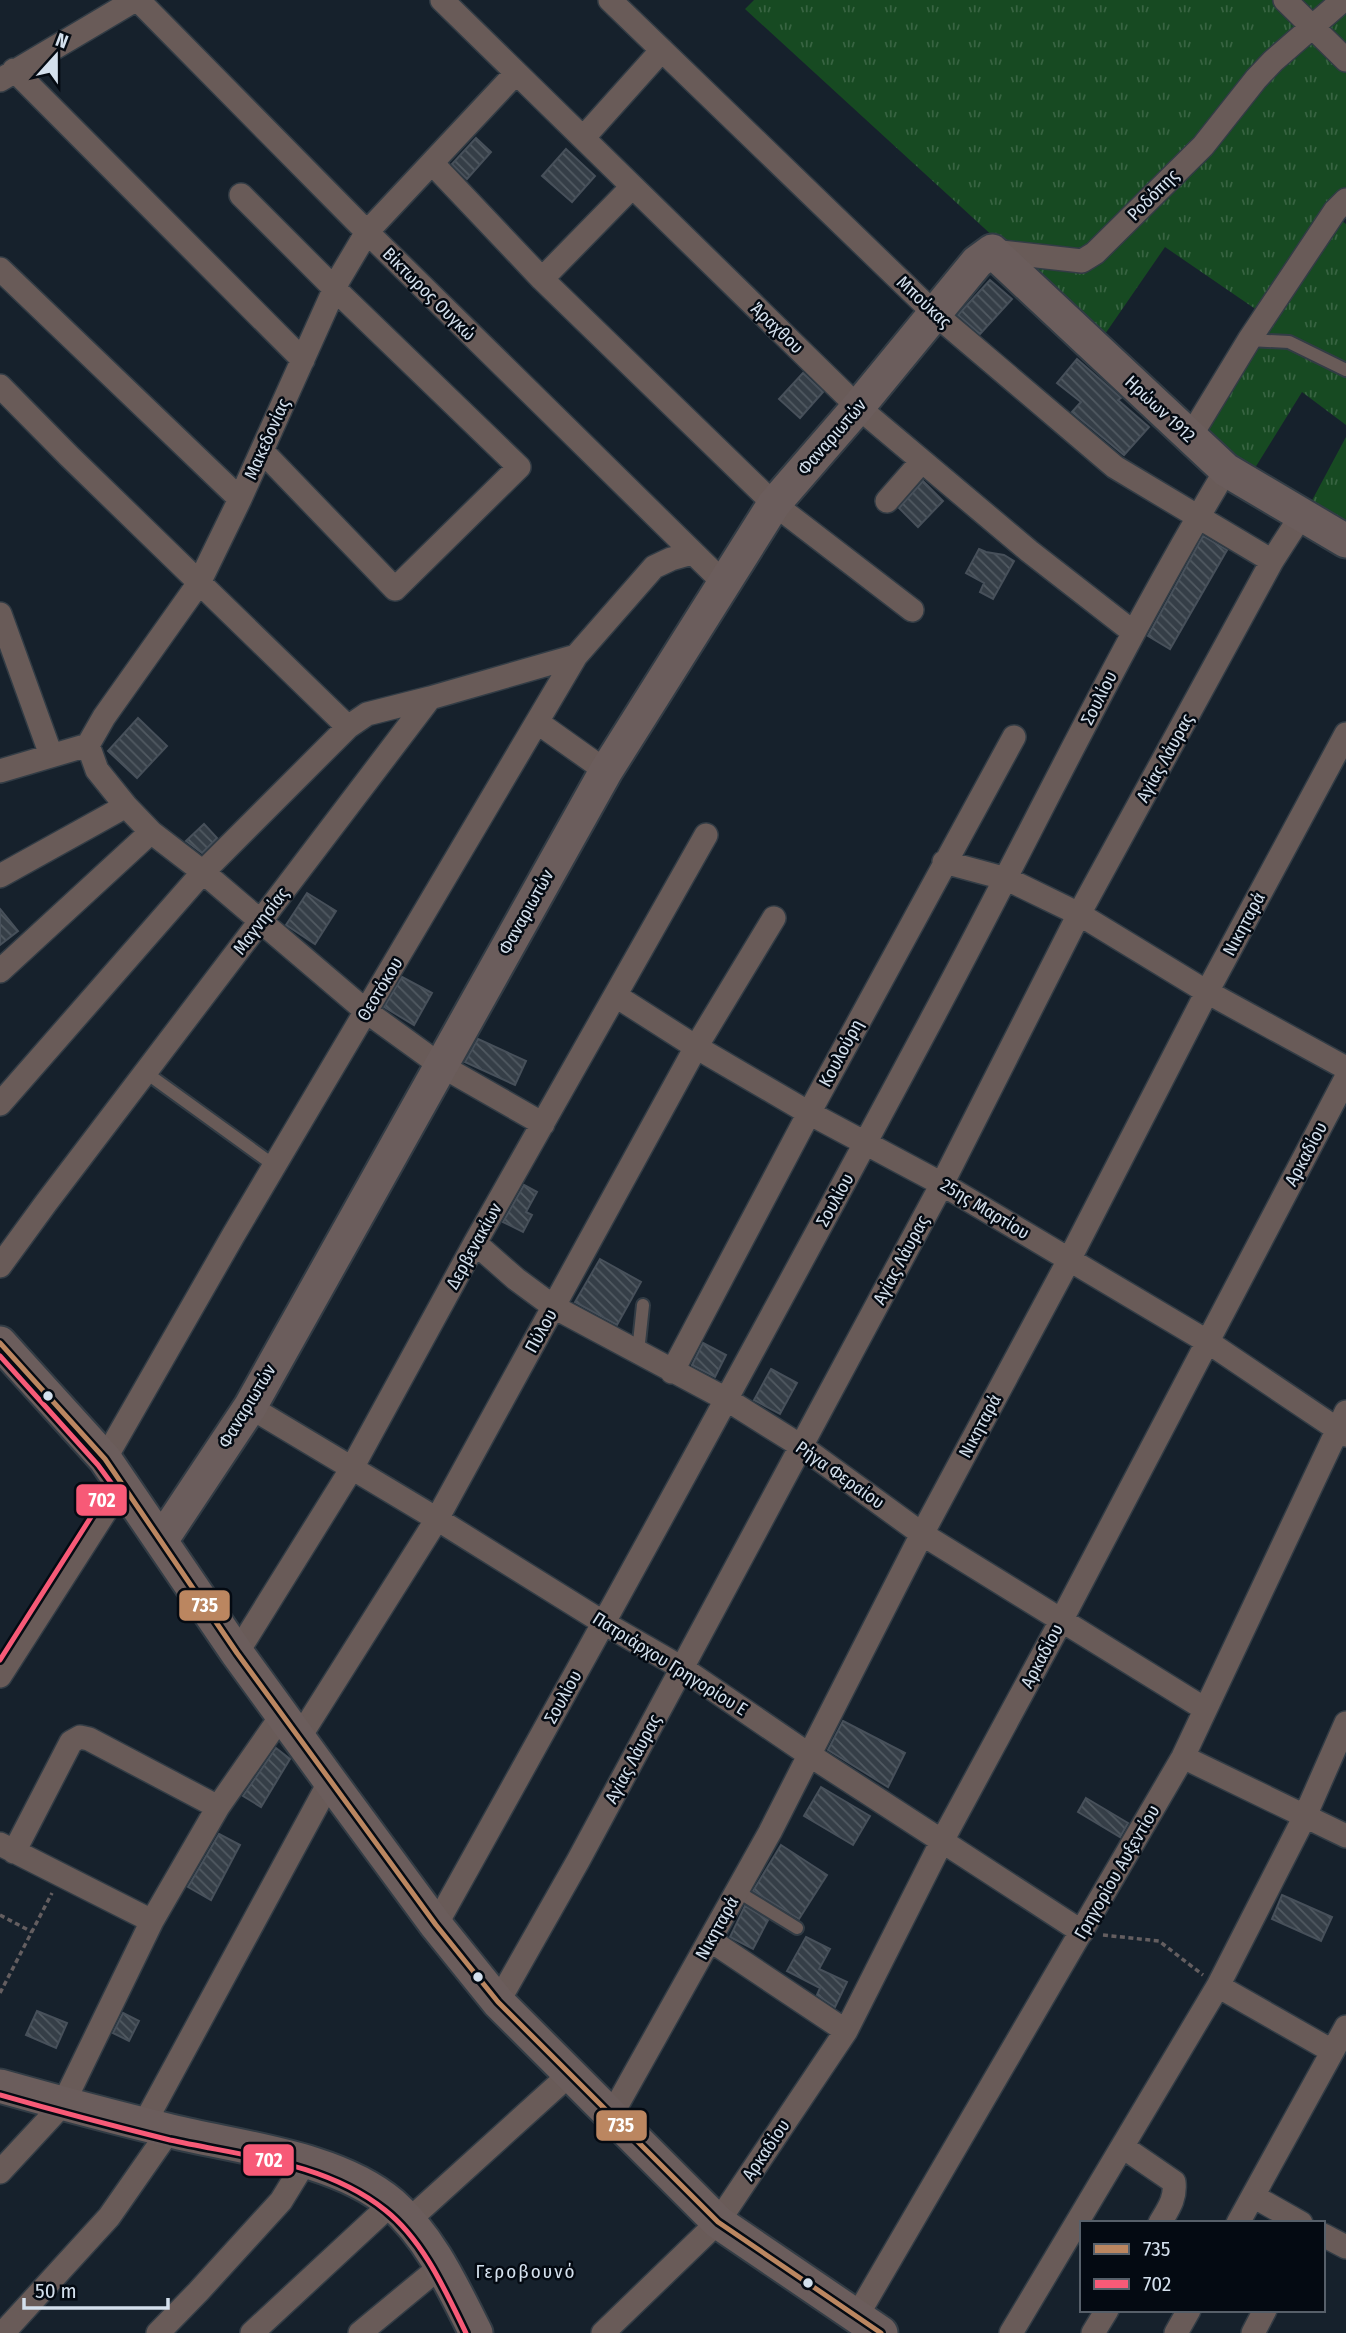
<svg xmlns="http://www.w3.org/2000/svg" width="1346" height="2333" font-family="'Fira Sans Condensed',sans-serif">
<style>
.grass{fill:url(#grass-tufts)}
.building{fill:url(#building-back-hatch);stroke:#47505a;stroke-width:2}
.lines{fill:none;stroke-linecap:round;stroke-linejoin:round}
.lane-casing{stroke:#323c45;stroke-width:16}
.street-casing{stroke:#323c45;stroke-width:26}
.secondary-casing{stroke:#323c45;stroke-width:37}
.path{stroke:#645e60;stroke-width:3.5;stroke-dasharray:5 3.5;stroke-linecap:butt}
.lane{stroke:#695b58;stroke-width:12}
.street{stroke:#695b58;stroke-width:23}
.secondary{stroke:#6b5d5c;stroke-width:33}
.bus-1-casing{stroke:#040a12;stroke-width:10}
.bus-2-casing{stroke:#040a12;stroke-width:10}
.bus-1{stroke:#bb8660;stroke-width:5}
.bus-2{stroke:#f75a77;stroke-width:5}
.bus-dot{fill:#d4e0ed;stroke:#040a12;stroke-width:2.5}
.labels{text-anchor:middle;stroke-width:5;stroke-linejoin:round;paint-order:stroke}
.street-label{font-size:18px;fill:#d4e0ed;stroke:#040a12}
.neighbourhood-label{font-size:19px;letter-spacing:2px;fill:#d4e0ed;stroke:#040a12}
.line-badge{stroke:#040a12;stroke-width:2.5}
.badge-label{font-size:19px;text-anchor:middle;font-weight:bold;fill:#fff}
</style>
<defs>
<pattern id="grass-tufts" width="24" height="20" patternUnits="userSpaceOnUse" patternTransform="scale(1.75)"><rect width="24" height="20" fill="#174a22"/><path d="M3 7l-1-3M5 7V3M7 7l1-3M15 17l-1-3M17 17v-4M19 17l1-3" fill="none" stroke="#386442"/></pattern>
<pattern id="building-back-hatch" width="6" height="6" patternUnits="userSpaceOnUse" patternTransform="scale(1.75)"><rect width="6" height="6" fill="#353e47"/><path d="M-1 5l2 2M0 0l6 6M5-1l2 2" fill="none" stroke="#515a62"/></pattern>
</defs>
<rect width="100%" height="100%" fill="#16212c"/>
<!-- grass -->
<path class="grass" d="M754,0h592v190l-19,19 19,15v201l-44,-33 -52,84 -48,-38 68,-119 -105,-72 -62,90 -358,-328z
M1346,437v91l-37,-22z"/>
<!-- building -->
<path class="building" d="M476,138l15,14 -24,27 -15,-15z
M566,149l29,27 -23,26 -30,-26z
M990,280l22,19 -32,35 -22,-19z
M1077,359l44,39 -3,2 31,27 -25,28 -52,-43 9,-10 -24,-19z
M803,373l20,19 -23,26 -21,-19z
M923,481l20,20 -25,26 -19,-19z
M1203,536l24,14 -57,99 -22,-13z
M979,549l7,3 18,3 10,6 -21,38 -13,-7 4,-9 -18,-10z
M138,718l29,28 -30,32 -29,-27z
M204,824l13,14 -15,15 -16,-12z
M307,893l29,18 -21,33 -29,-19z
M0,909l18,22 -18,14z
M402,977l30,16 -18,32 -30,-18z
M478,1039l48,22 -11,24 -50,-23z
M524,1185l13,7 -11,20 6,3 -9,17 -20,-10z
M600,1259l41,23 -24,43 -42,-23z
M703,1343l23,12 -11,22 -23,-12z
M771,1369l26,14 -17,31 -26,-14z
M843,1721l62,32 -17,34 -60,-37z
M276,1748l14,11 -29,48 -18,-11z
M821,1787l49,29 -17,29 -49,-29z
M1086,1798l42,25 -8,14 -42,-25z
M219,1834l21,11 -29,55 -23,-13z
M781,1845l46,30 -28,44 -46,-28z
M1282,1895l50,22 -11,24 -49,-22z
M745,1906l23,14 -15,29 -23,-12z
M806,1937l24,12 -11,20 28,13 -12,25 -18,-12 3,-7 -33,-17z
M37,2011l30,12 -11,25 -30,-13z
M123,2013l16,8 -10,20 -16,-8z"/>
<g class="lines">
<!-- lane casing -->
<g class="lane-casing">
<path id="lane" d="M1249,340l40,2 57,28
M145,1072l130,94
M638,1352l5,-47
M737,1891l60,37"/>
</g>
<!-- street casing -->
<g class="street-casing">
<path id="street" d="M138,0l229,232 358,352
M442,0l416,407 171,144 104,81
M610,0l324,313 181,154 157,94
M1285,0l61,60
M14,70l289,290
M0,80l135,-80
M584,137l78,-87
M432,163l110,116 232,225 138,106
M241,195l103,103 175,169 -124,122 -133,-138
M992,251l90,10 13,-8 108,-107 53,-67 17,-18 70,-61
M0,269l240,230
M542,279l90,-92
M0,386l69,70 279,271
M1190,437l59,-97 86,-129 11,-11
M887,501l35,-40
M0,614l51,141
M537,722l69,49
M88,745l9,25 29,36 25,26 52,40 164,140 73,53 103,59
M0,771l88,-26 16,-28 95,-134 41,-84 99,-220 28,-47 149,-159
M944,862l63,17 72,35 128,78 139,76
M0,876l126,-70
M0,971l151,-139
M616,996l80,51 113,66 133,71 266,158 138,93
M0,1104l203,-232 145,-145 19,-13 63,-16
M475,1243l41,36 38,28 172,92 75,47 121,88 283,175
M0,1266l46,-63 384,-505 146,-42
M672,1372l137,-259 205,-376
M250,1407l187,112 167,104 78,45 126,86 274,178
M105,1459l129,-225 342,-578 78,-89 17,-8 21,-6
M237,1653l115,-185 123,-225 231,-408
M0,1676l123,-192
M299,1738l138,-219 259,-472 78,-129
M1183,1757l163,79
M0,1844l152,77
M14,1852l57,-110 9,-5 9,2 129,68
M436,1925c169,-303 336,-607 499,-912 97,-181 185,-367 291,-543
M710,1940l136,91
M1218,1986l114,65
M498,2002l80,-141 104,-193 260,-484 137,-270 193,-353 29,-45
M611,2116l159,-284 152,-298 147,-274 138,-268 139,-258
M144,2124l186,-343
M1123,2147l51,35c2,17 -6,27 -14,41
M0,2172l63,-68 89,-183 66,-114 64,-92
M1253,2196l48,27
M408,2221l161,-146
M1238,2223l108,-196
M1323,2235l23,12
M857,2316l326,-559 163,-345
M3,2333l106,-116 60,-86
M158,2333l40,-41 83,-91 24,-39
M252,2333l139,-129
M360,2333l81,-67
M603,2333l115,-111 128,-191 96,-190 119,-220 285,-543
M1011,2333l207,-347 87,-170 41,-93
M1093,2333l14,-23
M1176,2333l13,-23
M1253,2333l12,-23"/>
</g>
<!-- secondary casing -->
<g class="secondary-casing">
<path id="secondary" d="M0,1343l105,116 132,194 93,128 106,144 62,77 220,220 163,111
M161,1541l89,-134 356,-636 168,-267 84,-97 119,-145 15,-11 234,219 120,71
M0,2086c57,16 113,31 171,45 69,17 166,26 221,73 39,34 61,84 84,129"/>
</g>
<!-- path -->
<path class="path" d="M0,1915l32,17
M1103,1935l56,6 44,34
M0,1993l52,-100"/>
<!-- lane -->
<use href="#lane" class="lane"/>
<!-- street -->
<use href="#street" class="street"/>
<!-- secondary -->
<use href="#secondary" class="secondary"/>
<!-- bus-1 casing -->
<g class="bus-1-casing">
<path id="bus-1" d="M0,1343l105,116 132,194 199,272 62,77 220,220 163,111"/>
</g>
<!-- bus-2 casing -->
<g class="bus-2-casing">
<path id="bus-2" d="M0,1356l98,109 14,19 -112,176
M0,2095c56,16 113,31 170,45 72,16 155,22 215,70 38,30 60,80 81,123"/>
</g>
<!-- bus-1 -->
<use href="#bus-1" class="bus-1"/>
<!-- bus-2 -->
<use href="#bus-2" class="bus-2"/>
</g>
<!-- markers -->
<g class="bus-dot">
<circle cx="48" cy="1396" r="6"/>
<circle cx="478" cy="1977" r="6"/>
<circle cx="808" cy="2283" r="6"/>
</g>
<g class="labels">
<!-- street labels -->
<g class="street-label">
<text transform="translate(1153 195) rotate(-45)" y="6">Ροδόπης</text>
<text transform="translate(429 294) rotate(45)" y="6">Βίκτωρος Ουγκώ</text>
<text transform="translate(924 302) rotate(43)" y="6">Μπούκας</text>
<text transform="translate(777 328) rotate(44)" y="6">Άραχθου</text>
<text transform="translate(1160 409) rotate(43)" y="6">Ηρώων 1912</text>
<text transform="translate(832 437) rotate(-49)" y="6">Φαναριωτών</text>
<text transform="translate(267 439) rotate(-66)" y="6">Μακεδονίας</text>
<text transform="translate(1099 698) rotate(-63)" y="6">Σουλίου</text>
<text transform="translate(1165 758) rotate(-61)" y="6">Αγίας Λάυρας</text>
<text transform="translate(526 912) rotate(-61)" y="6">Φαναριωτών</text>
<text transform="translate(261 921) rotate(-53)" y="6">Μαγνησίας</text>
<text transform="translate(1244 924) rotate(-62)" y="6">Νικηταρά</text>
<text transform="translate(380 989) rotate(-59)" y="6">Θεοτόκου</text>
<text transform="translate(841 1053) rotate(-62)" y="6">Κουλούρη</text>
<text transform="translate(1306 1154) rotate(-62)" y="6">Αρκαδίου</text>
<text transform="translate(835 1200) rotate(-61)" y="6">Σουλίου</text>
<text transform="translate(985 1209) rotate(31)" y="6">25ης Μαρτίου</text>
<text transform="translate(474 1246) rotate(-61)" y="6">Δερβενακίων</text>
<text transform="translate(901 1260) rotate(-62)" y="6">Αγίας Λάυρας</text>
<text transform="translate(541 1331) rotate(-61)" y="6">Πύλου</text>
<text transform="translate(247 1406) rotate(-59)" y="6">Φαναριωτών</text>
<text transform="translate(980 1426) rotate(-62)" y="6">Νικηταρά</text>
<text transform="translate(840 1475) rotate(35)" y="6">Ρήγα Φεραίου</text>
<text transform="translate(1042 1656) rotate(-62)" y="6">Αρκαδίου</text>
<text transform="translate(670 1664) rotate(32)" y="6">Πατριάρχου Γρηγορίου Ε</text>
<text transform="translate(563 1697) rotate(-61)" y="6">Σουλίου</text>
<text transform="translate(633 1759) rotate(-62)" y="6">Αγίας Λάυρας</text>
<text transform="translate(1117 1872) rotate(-60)" y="6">Γρηγορίου Αυξεντίου</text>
<text transform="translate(717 1928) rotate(-61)" y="6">Νικηταρά</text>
<text transform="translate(766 2150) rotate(-56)" y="6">Αρκαδίου</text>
</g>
<!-- neighbourhood labels -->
<g class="neighbourhood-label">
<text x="526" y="2278">Γεροβουνό</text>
</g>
</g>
<g class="line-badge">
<rect x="75" y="1483" width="53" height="34" rx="7" fill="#f75a77"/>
<rect x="178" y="1589" width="53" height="33" rx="7" fill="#bb8660"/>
<rect x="595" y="2109" width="53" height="33" rx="7" fill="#bb8660"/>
<rect x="242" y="2143" width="53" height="34" rx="7" fill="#f75a77"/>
</g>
<g class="badge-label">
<text x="102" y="1507">702</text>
<text x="205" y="1612">735</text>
<text x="621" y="2132">735</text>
<text x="269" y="2167">702</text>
</g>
<!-- legend -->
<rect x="1080" y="2221" width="245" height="91" fill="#040a12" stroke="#57606a" stroke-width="2"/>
<rect x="1094" y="2244" width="35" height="10" fill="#bb8660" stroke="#57606a" stroke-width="2"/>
<text x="1143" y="2256" font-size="21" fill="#d4e0ed">735</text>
<rect x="1094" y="2279" width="35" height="10" fill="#f75a77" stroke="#57606a" stroke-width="2"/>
<text x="1143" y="2291" font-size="21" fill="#d4e0ed">702</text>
<!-- north arrow -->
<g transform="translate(56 56) rotate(21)" stroke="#040a12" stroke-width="5" paint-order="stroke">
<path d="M0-5L12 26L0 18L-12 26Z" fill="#d4e0ed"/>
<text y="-10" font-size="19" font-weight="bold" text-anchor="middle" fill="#d4e0ed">N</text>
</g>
<!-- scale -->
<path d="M24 2298v10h144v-10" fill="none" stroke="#d4e0ed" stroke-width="3.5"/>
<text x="35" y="2298" font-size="21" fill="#d4e0ed" stroke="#040a12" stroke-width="5" paint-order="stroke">50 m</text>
</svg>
